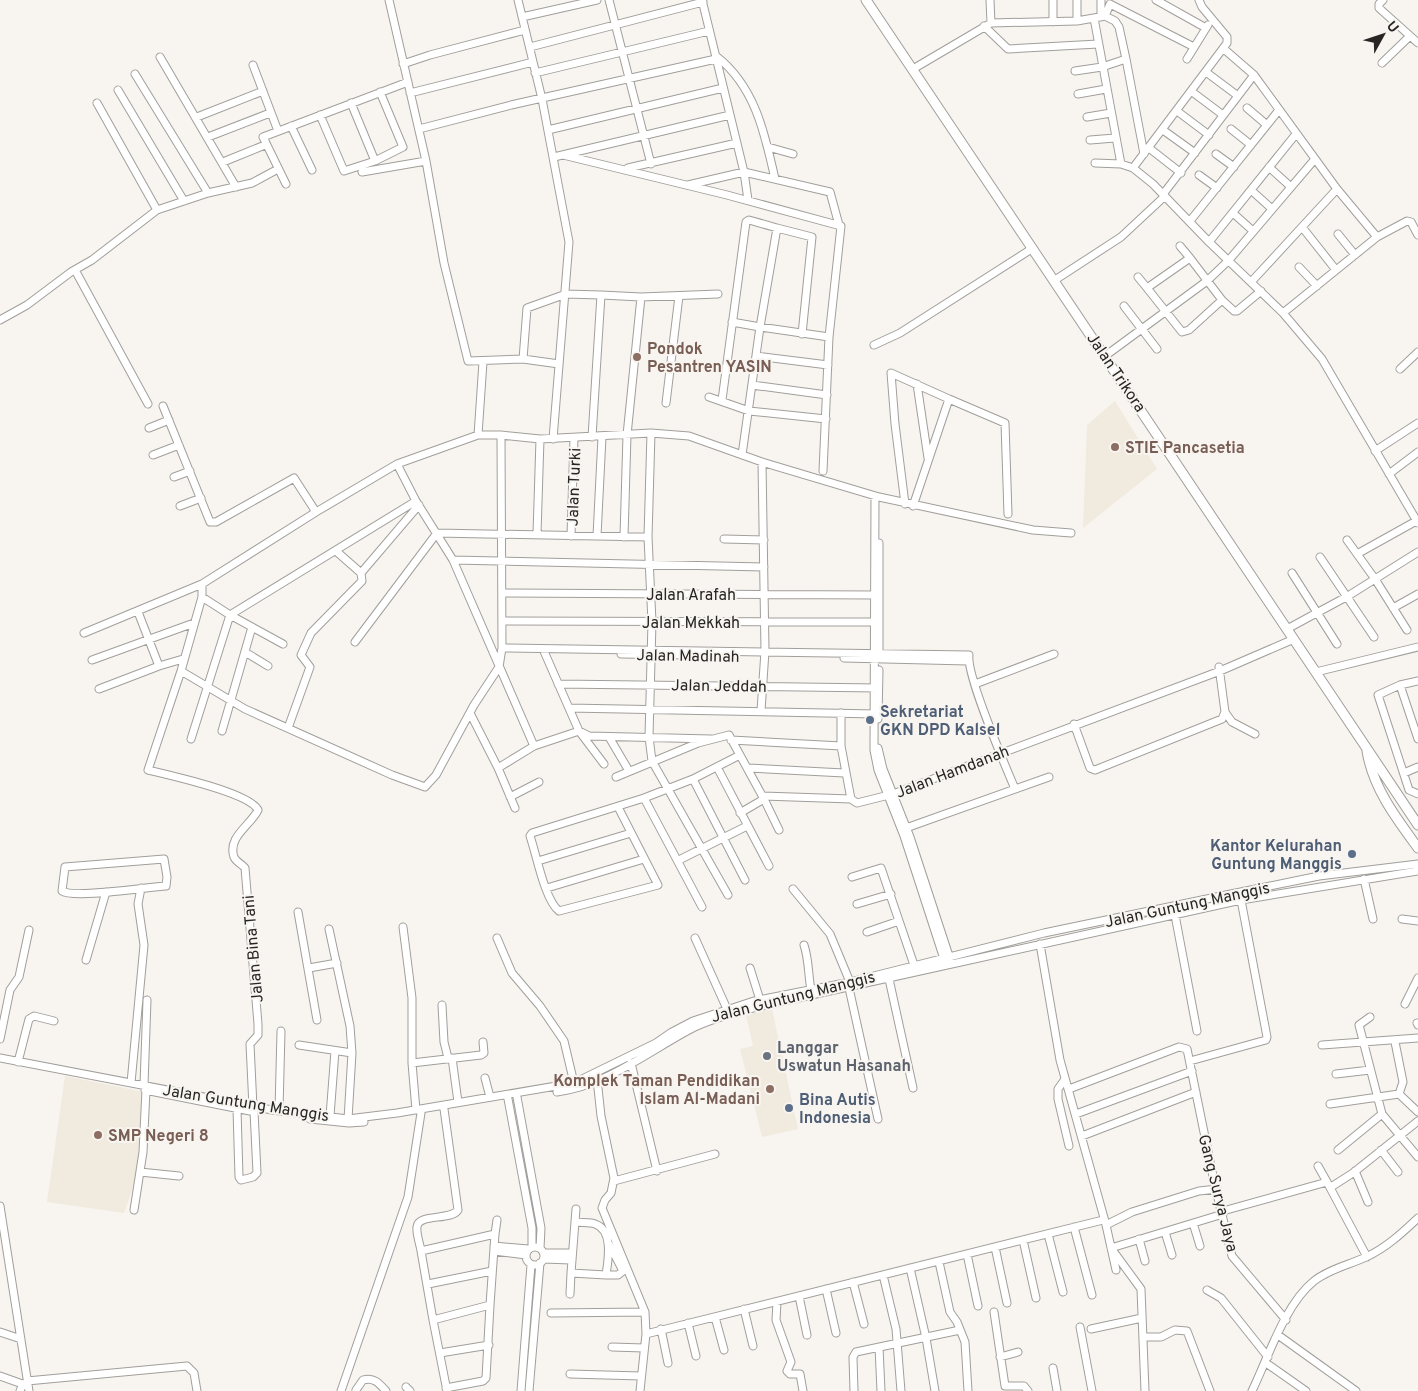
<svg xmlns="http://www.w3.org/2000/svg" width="1418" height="1391" font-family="Overpass,sans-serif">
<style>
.built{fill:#f0eadf}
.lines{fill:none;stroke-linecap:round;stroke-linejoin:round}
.minor-casing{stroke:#a19f9b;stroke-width:9}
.major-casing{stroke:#a19f9b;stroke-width:11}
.minor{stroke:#fff;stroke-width:7}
.major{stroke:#fff;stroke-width:9}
.education-dot{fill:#8d6e63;stroke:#f8f5f1;stroke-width:2}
.service-dot{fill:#5c6f8a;stroke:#f8f5f1;stroke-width:2}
.worship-dot{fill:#6b7280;stroke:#f8f5f1;stroke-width:2}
.labels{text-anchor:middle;stroke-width:4;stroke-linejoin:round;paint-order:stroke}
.education-label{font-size:16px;font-weight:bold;fill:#785e54;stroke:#f8f5f1;text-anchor:start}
.street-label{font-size:16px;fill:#272624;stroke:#f8f5f1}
.service-label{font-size:16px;font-weight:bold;fill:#4e5e75;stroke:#f8f5f1;text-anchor:start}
.worship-label{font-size:16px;font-weight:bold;fill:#5b616d;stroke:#f8f5f1;text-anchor:start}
</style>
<rect width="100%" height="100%" fill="#f8f5f1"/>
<!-- built -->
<path class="built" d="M1115,401l42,68 -74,59 4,-103z
M772,1009l26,120 -36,8 -22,-88 13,-3 -7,-31z
M65,1076l79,16 -8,86 -12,35 -77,-11z"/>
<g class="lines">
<!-- minor casing -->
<g class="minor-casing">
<path id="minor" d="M389,0l37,161 18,102 24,98 55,-2 36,5
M518,0l24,99 27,143 -16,197
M609,0l42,164
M702,0l42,172 4,28
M1053,0v22
M1077,0v21
M1101,0v17
M1156,0l50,28
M1383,0l-4,4v4l39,35
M1105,16l5,-12 84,43
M522,17l75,-17
M1094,18l27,146
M991,23l86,-2 28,-5 10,5 4,6 7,32 18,95
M984,26l24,23 90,-5
M530,47l173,-45
M1224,49l30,26 83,114 40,48
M716,56c39,30 49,78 59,123
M160,57l76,130
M1187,59l21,-34
M1382,63l28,-27
M403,64l27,-9 95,-25
M253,65l25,66
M913,69l78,-46 -1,-23
M1075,71l27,-4 24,-8
M1206,72l32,24
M535,73l174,-42
M135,74l73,119
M118,90l66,111
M1191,91l32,24
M410,93l123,-31
M1078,94l28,-5
M97,103l60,107
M351,103l24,58
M1247,108l20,17
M1177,111l32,24
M320,115l24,56 31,-10 28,-14 -23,-55
M197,117l66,-26
M1087,117l24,-4
M291,126l21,44
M419,129l92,-24 205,-46
M1231,129l20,16
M548,130l175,-42
M1163,130l32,23
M208,137l62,-24
M1090,140l25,-2
M768,147l25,7
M1149,148l32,25
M1216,154l18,13
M563,155l164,40 114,31 -12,111 -6,134
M554,157l176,-42
M223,162l42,-17
M1095,163l26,1 12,4 20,16 56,58 74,71 39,46 96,164
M1269,167l22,20
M628,168l109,-25
M1133,168l94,-125v-6l-25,-30 -3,-7
M362,172l64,-11
M1199,175l18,13
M286,184l-23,-47 145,-55
M688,185l56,-13 86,20 9,33
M1251,190l21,19
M1164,193l90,-118
M1233,213l20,18
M1190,221l89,-111
M1302,227l34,43
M1338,234l17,21
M1209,242l87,-108
M1180,246l10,12
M1190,258l32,42 -33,30 -7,2 -35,-44z
M1299,267l18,19
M75,270l73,134
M1138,277l9,11
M1055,280l66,-43 44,-41
M1252,281l85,-92
M1222,300l12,11h3l24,-20
M1124,306l33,43
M1283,313l94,-76 30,-16 4,1 7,13
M0,320l27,-15 44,-33 21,-12 65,-50 51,-17 44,-10 26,-14
M732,322l28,5 17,-99 35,9 -10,97
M874,345l26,-12 133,-85
M756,356l72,9
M1105,356l102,-75 22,-21 86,-101
M523,359l4,-51 39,-14 35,1
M483,362l-5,73h23l39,4 111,-6 38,3 73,26 117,35 154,33 38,3
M1400,369l18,-17
M917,384l11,74
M752,385l75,10
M709,397l40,14 77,8
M949,399l56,24 3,91
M722,400l24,-178 3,-2 28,8
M666,403l13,-107
M163,406l47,116h6l78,-44 22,34
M149,428l20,-8
M651,433l-3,104 4,85 -3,115 3,24 76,134
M478,435l-81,29 19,37 37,59 81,186
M592,437l9,-142 40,2 77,-3
M1375,451l43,-28
M153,455l26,-10
M742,455l18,-128 69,10
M1389,474l29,-22
M174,477l16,-6
M875,496l-1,254 4,20 26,66 41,126
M905,504l-10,-80 -4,-51 58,26 -36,107
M180,506l21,-8
M537,534l3,-95
M571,536l3,-98
M597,536l5,-99
M624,537l3,-102 14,-138
M724,539l40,1
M1347,540l28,39 32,51
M336,551l25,22
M1357,554l61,-34
M1320,557l54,80
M453,560l311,7
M1292,573l45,71
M202,584v13l28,18 186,-114
M503,593l374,2
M202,597l-21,74 64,38 147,66 33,12 11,-12 38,-70 25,-38 3,-19 -1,-213
M1393,608l25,-14
M138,612l21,54 24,-7
M502,621l377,1
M1287,629l61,-33 70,-44
M84,633l118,-49 114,-72 81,-48
M355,642l82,-109 211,4
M502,648l467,7c-3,20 36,110 46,134
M543,649l36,82 10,5 122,3
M245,652l23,14
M621,654l69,1
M879,657v-114
M844,658l124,3
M92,660l102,-37
M1219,667l6,45 7,10 23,12
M181,671l-33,99c21,5 102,23 110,40 -7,15 -31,27 -24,47 2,5 8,7 11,11l13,156v11l-8,9 3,63
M1316,672l102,-25
M1418,681l-18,4 -22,10 31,95 9,4
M558,684l320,4
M975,684l79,-30
M1400,685l18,54
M99,689l60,-23
M569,708l307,6
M761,711l4,-60 -3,-189
M470,713l28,55
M878,719l1,-49
M1074,724l16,44 5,2 127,-51 3,-7
M288,728l22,-61 -9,-12 10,-22 51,-52 -1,-8 58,-68
M222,731l30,-104
M609,737l20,34
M191,739l39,-124 53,29
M731,740l110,6 10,53 6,4 36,-9 327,-123 74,-32
M841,746v-33
M878,748l5,21 27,68 41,125
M717,767l52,99
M748,768l96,5
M1404,773l14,-6
M616,777l82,-34 31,-8 35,64 -24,14
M693,779l52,101
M763,796l88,3
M510,797l29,-15
M644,798l58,109
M764,799l15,31
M618,807l40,78 -99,26c-14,-10 -23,-58 -29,-75l2,-3 112,-35 49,-19 47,-24
M515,808l-17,-40 36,-22 45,-15 25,33
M906,828l143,-51
M164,859l3,18 -1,9c-19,1 -92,13 -104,5l3,-24z
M679,860l68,-34
M538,861l93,-28
M852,877l29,-9 33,97
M1364,879l9,40
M547,888l97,-29
M793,889l37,45 20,48
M857,904l34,-10
M298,912l19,108
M1175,915l22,116
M1402,919l16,2
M403,927l9,71v65l4,47
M329,929l21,97 2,27 -4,66
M867,932l32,-11
M497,938l15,35 28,33 24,35 10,42
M695,938l32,71
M1040,944l20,116 46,165 10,45
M804,945c5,15 4,29 7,45
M86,960l20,-68
M309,968l28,-5
M750,968l10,32
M889,979l24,109
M849,988l29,131
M1405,1004l13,-26
M442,1005l2,37 4,16
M1370,1017l-11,8 23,89 36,43
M1417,1023l1,2
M0,1039l10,-49 9,-13 10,-47
M1395,1042l8,40 -4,12
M299,1045l53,8
M1322,1045l96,-7
M0,1058l272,52 76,9 49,-6 177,-30 82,-40 16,-11 21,-11 61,-20 96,-19 194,-49 177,-37 98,-20 99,-12
M452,1058l6,44
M1190,1061l76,-21 1,-3 -26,-137
M18,1062l11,-43 5,-3 20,5
M412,1063l69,-8 3,-2 -1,-11
M631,1063l26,108
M1336,1074l34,-4
M485,1078l5,19
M597,1079l4,37 13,62 -3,15 -6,7 -3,8 43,104 1,22 -6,57
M1065,1079l-7,10v10l11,47
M131,1083l13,-138 -6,-41 3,-16
M144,1085l3,-85
M1069,1089l110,-42 8,2 28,137 17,70 54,64
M145,1090l105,21
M557,1092c48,-6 91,-40 132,-62 14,-8 31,-12 46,-18l506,-112 177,-29
M517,1097l24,131 -1,20
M508,1099l24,129v19
M1330,1104l69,-10 19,18
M237,1109l2,68 2,3 12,-3 4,-4 -3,-62
M279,1110l2,-79
M1076,1114l116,-43
M330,1116l5,-65
M310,1119l39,4 15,-1
M1082,1136l114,-44
M1338,1150l44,-36
M1381,1150l17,22
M1318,1166l9,16
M1355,1171l13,31
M140,1172l39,4
M614,1181l101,-27
M1331,1187l22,-14 65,-52
M0,1206l29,185
M134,1210l9,-58 3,-62
M1223,1211l104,-29 40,75
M575,1222c7,1 15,0 20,2 19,6 13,37 11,51l-35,-2 5,-64
M1193,1223l7,23
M1106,1225l26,-13 67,-21 18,-2
M1074,1227l18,68
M1165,1232l7,23
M495,1234l2,-14
M1048,1234l15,58
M1139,1239l6,22
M1023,1240l13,58
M494,1246l34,3
M526 1256a9 9 0 1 1 18 0a9 9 0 1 1-18 0Z
M995,1247l12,56
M421,1251c-1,-7 -5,-17 -4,-24 1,-14 34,-6 41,-17l-14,-101
M494,1251l32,4
M544,1253h28
M967,1254l11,52
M544,1259l27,1
M939,1262l11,50 7,10 8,20 3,49
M910,1268l16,70 9,53
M606,1275h12l5,-4 -14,-27
M883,1275l13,54 5,62
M853,1282l11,42
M428,1284l64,-13
M826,1289l10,44
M1207,1290l14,8 47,59
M570,1294l1,-21
M799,1296l8,39
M777,1302l-1,18 15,42 -4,9 3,3h10l3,17
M744,1309l9,37
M994,1312l11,74h19l4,5
M551,1313l94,-1
M715,1317l9,33
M433,1320l-12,-69 74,-17 -5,71 -57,15 14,71
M688,1323l8,33
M1080,1327l12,64
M661,1329l7,34
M1091,1329l51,-11
M0,1332l21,7
M646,1334l457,-114
M1278,1335l78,56
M1143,1337h18l14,-7 12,1 23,60
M612,1347l32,1
M879,1347l2,44
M440,1353l49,-8
M1000,1357l18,-5
M1266,1363l40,28
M1053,1368l4,23
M570,1374l71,2
M0,1376l28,10
M27,1381l160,-15 7,7 3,18
M406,1387l4,4
M446,1388l37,-7 3,-3 4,-73
M356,1390l7,-10c11,-3 16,3 23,11
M20,1391l3,-7
M341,1391l67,-194 13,-84
M521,1391l10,-126
M529,1391l11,-128
M854,1391l-1,-34 3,-5 104,-22
M1145,1391l-4,-102 -30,-41 112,-34
M1252,1391c16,-33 33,-87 62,-110 15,-12 35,-16 52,-24 20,-9 36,-24 52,-39"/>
</g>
<!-- major casing -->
<g class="major-casing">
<path id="major" d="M866,0l552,825
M1367,751c6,37 29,67 51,97"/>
</g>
<!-- minor -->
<use href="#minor" class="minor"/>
<!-- major -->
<use href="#major" class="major"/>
</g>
<!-- markers -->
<g class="education-dot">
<circle cx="637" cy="357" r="5"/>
<circle cx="1115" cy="447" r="5"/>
<circle cx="770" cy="1089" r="5"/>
<circle cx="98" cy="1135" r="5"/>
</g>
<g class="service-dot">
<circle cx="870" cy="720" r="5"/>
<circle cx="1352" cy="854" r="5"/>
<circle cx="789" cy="1108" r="5"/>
</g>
<circle class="worship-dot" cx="767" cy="1056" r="5"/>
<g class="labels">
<!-- education labels -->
<g class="education-label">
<text x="647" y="354">Pondok<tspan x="647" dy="18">Pesantren YASIN</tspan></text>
<text x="1125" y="453">STIE Pancasetia</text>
<text x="760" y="1086" text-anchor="end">Komplek Taman Pendidikan<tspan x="760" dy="18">Islam Al-Madani</tspan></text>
<text x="108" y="1141">SMP Negeri 8</text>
</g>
<!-- street labels -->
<g class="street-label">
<text transform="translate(1117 372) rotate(56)" y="6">Jalan Trikora</text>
<text transform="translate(573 487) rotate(-88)" y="6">Jalan Turki</text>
<text x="691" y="600">Jalan Arafah</text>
<text x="691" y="628">Jalan Mekkah</text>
<text transform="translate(688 655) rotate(1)" y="6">Jalan Madinah</text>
<text transform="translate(719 685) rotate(1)" y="6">Jalan Jeddah</text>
<text transform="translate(952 771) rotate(-21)" y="6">Jalan Hamdanah</text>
<text transform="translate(1187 904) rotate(-12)" y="6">Jalan Guntung Manggis</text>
<text transform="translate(252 949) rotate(-95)" y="6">Jalan Bina Tani</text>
<text transform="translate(793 996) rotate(-14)" y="6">Jalan Guntung Manggis</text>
<text transform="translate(246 1102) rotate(9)" y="6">Jalan Guntung Manggis</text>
<text transform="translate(1219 1193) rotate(76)" y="6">Gang Surya Jaya</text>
</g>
<!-- service labels -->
<g class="service-label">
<text x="880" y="717">Sekretariat<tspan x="880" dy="18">GKN DPD Kalsel</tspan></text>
<text x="1342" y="851" text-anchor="end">Kantor Kelurahan<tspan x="1342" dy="18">Guntung Manggis</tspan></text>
<text x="799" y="1105">Bina Autis<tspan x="799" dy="18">Indonesia</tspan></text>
</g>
<!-- worship labels -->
<g class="worship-label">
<text x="777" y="1053">Langgar<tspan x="777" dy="18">Uswatun Hasanah</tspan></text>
</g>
</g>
<!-- north arrow -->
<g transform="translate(1383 35) rotate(50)" stroke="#f8f5f1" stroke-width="4" paint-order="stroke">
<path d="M0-4L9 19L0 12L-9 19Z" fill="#272624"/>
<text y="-8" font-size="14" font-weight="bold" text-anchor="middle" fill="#272624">U</text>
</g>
</svg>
